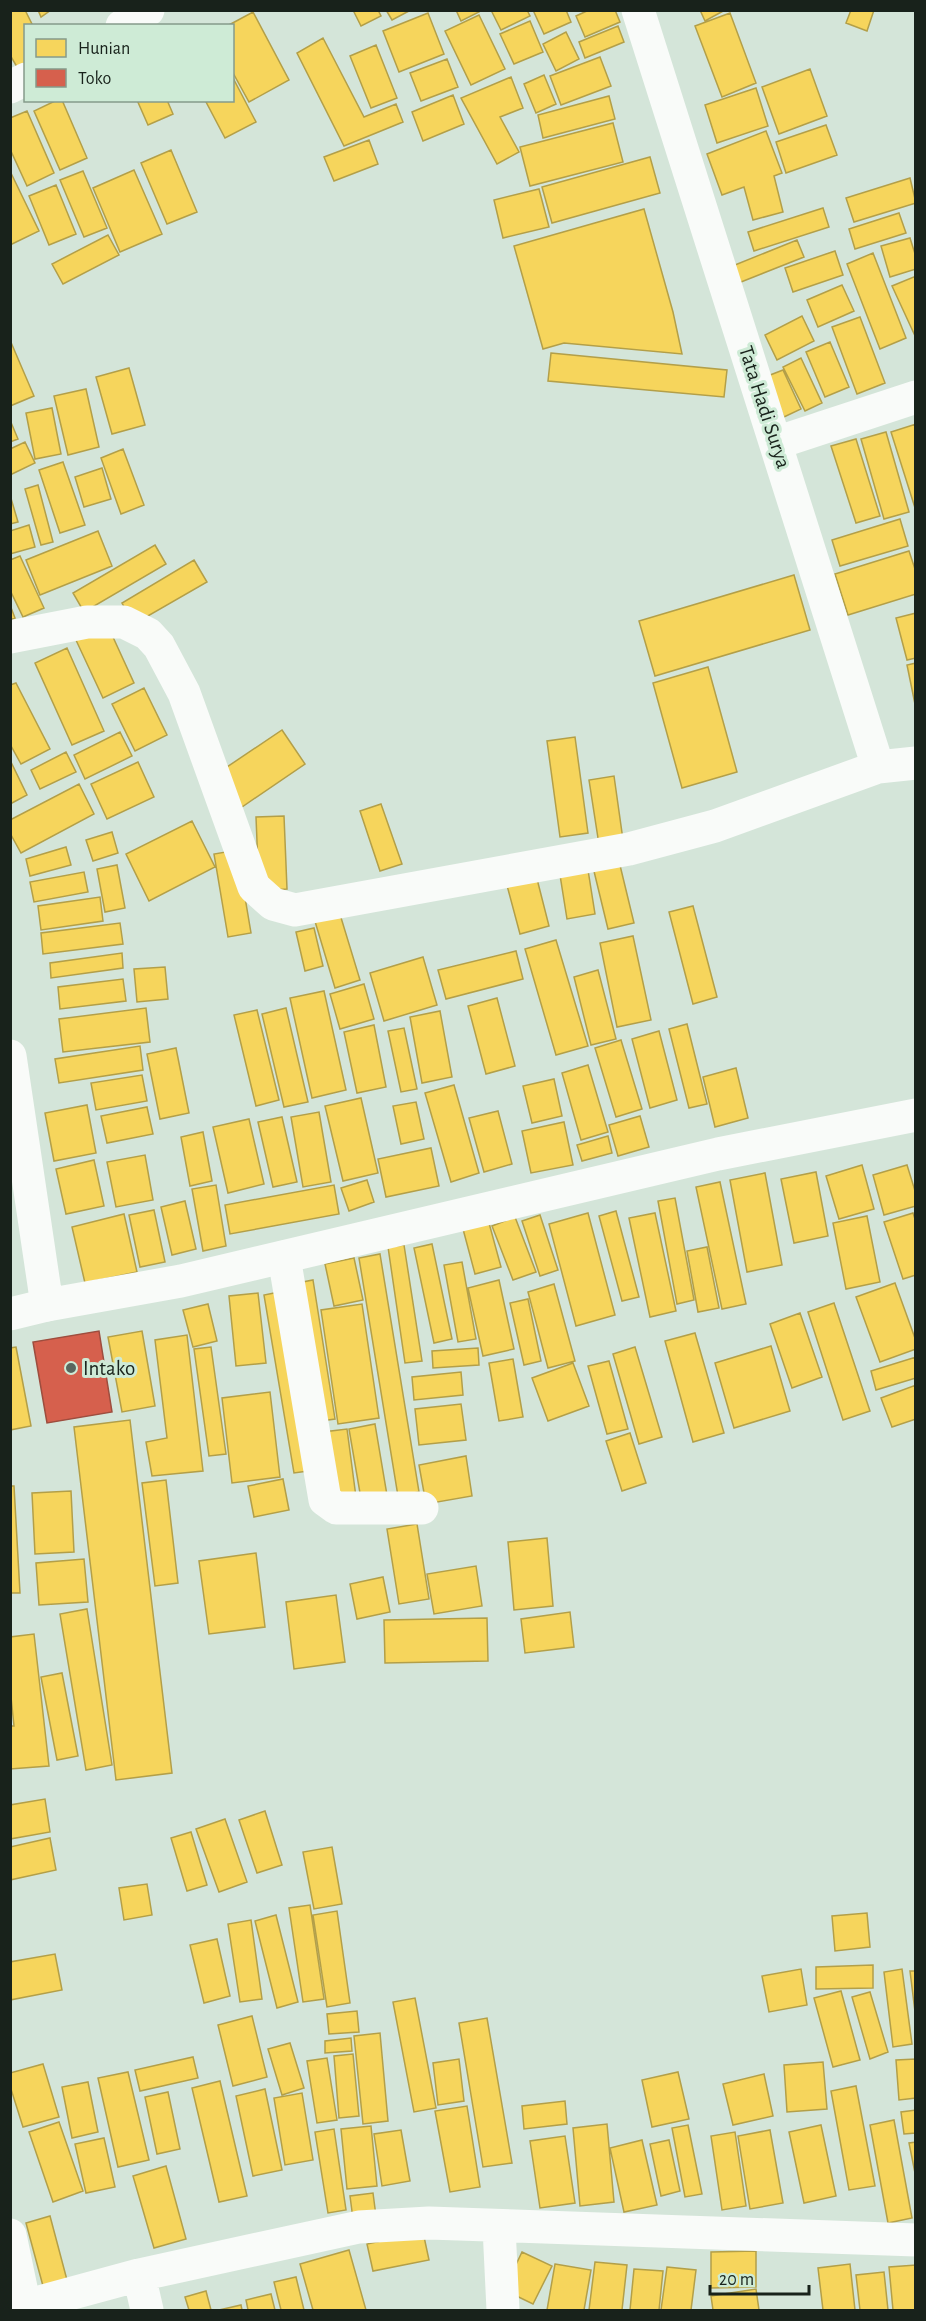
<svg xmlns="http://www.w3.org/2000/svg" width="926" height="2321" font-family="'Alegreya Sans',sans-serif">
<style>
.homes{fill:#f6d55c;stroke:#b39f48;stroke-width:1.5}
.shops{fill:#d6604d;stroke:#9d4d3e;stroke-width:1.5}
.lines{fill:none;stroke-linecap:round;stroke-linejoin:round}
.minor{stroke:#f9fbf9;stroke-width:33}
.tertiary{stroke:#f9fbf9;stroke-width:33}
.poi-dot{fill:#5a665e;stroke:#ceebd6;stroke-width:2}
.labels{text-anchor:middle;stroke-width:6;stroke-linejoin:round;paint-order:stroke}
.street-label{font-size:21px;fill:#18221b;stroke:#ceebd6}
.poi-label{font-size:21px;fill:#18221b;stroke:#ceebd6;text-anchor:start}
</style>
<rect width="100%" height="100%" fill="#d4e5d9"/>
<!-- homes -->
<path class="homes" d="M10,10h15l8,16h-7v36l-9,5 -7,-12z
M38,10h13l-10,7z
M353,10h25l3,6 -20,10z
M386,10h23v1l-17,9z
M456,10h22l1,2 -18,9z
M491,10h36l3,6 -29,14z
M533,10h33l5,12 -27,12z
M589,10h26l5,12 -35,15 -9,-21z
M700,10h25l-20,11z
M851,10h23l-7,21 -21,-8z
M253,12l36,68 -40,22 -17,-31v-45h-5z
M428,13l16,41 -45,18 -16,-41z
M730,13l26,70 -34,14 -27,-71z
M479,15l26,54 -34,16 -26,-54z
M530,21l13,31 -29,12 -14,-30z
M618,26l6,16 -39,16 -6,-16z
M566,32l13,27 -23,12 -13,-27z
M323,38l41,79 32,-13 7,18 -59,24 -47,-93z
M376,45l21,53 -26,10 -21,-52z
M600,57l11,29 -50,19 -11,-29z
M447,59l11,28 -37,14 -11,-28z
M810,69l17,47 -48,18 -17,-47z
M544,75l12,29 -20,9 -12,-29z
M232,76l24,46 -31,16 -20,-38h27z
M511,77l12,31 -23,9 19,35 -22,12 -36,-66z
M756,88l12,38 -51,17 -12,-38z
M453,95l11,29 -41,17 -11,-29z
M609,96l6,23 -72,19 -5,-23z
M57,100h5l25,58 -27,12 -26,-59z
M137,100h30l6,14 -25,11z
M27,111l27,62 -27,13 -17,-37v-31z
M613,123l10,39 -93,24 -10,-39z
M826,125l11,30 -51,18 -10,-31z
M766,131l16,42 -8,3 9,36 -30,8 -9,-33 -22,8 -15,-41z
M369,140l9,24 -44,17 -10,-24z
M171,150l26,62 -30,12 -26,-61z
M650,157l10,36 -108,30 -10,-36z
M134,170l28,64 -42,18 -27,-64z
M10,171l29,60 -29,14z
M83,171l24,57 -23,9 -24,-57z
M910,178l6,25 -62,19 -8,-24z
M56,185l20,49 -27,11 -20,-49z
M539,189l10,38 -46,11 -9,-38z
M823,208l6,19 -75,24 -6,-19z
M644,209l29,103 9,42 -118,-11 -21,6 -29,-103z
M899,213l7,20 -51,16 -6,-20z
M108,235l11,20 -56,29 -11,-20z
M910,238l6,19v12l-26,8 -9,-31z
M797,240l7,17 -68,27 -6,-17z
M835,251l8,24 -50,17 -8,-24z
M873,253l33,85 -26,11 -33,-85z
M916,276v62l-24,-52z
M842,285l12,26 -36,16 -11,-27z
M802,316l12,25 -37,19 -12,-25z
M860,317l25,66 -28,11 -25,-67z
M10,340l24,56 -24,10z
M830,342l19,45 -24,10 -19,-45z
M551,353l176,17 -3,27 -176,-16z
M801,358l21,45 -17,8 -22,-44z
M129,368l16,57 -33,9 -16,-57z
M783,370l18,39 -17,8 -19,-40z
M86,389l13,58 -31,8 -14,-59z
M52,408l9,46 -26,5 -9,-46z
M10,420l8,19 -8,3z
M916,424v87l-25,-79z
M886,432l23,80 -25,7 -23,-80z
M856,439l24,77 -24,7 -25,-77z
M25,442l10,21 -25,12v-26z
M123,449l21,56 -23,9 -20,-56z
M63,462l22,63 -25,8 -21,-63z
M102,468l9,31 -27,8 -9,-30z
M38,485l15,57 -12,3 -16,-56z
M10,495l8,27 -8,2z
M900,519l8,27 -68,20 -8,-26z
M29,525l6,22 -25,7v-23z
M98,531l14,35 -72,29 -14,-35z
M155,545l11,19 -82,48 -11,-19z
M909,551l7,21v22l-68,21 -13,-41z
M20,556l24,52 -21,9 -13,-27v-30z
M194,560l13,22 -73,42 -12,-21z
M794,575l16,55 -155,46 -16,-55z
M10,605l5,13 -5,2z
M916,613v45l-9,2 -11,-42z
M107,624l27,59 -31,15 -28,-60z
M67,648l37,83 -32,14 -37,-82z
M916,663v46l-9,-44z
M708,667l29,105 -55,16 -29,-105z
M16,683l34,66 -29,15 -11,-20v-59z
M144,688l23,47 -32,16 -23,-47z
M282,730l23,34 -63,43 -24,-34z
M120,732l12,24 -47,23 -11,-24z
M575,737l13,96 -28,4 -13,-96z
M66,752l10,20 -36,17 -9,-19z
M10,760l17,35 -15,8 -2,-2z
M138,762l16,35 -47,22 -16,-35z
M614,776l10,71 -24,4 -11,-71z
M79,784l15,30 -73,39 -11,-20v-13z
M381,804l21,60 -22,7 -20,-60z
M284,816l3,73 -28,2 -3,-74z
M192,821l23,46 -66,34 -23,-47z
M112,832l6,21 -25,8 -7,-21z
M66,847l5,18 -41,11 -4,-17z
M237,850l14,83 -23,4 -14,-83z
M618,857l16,66 -26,6 -16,-66z
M117,865l8,43 -20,4 -8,-43z
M588,870l7,44 -28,5 -7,-44z
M535,871l14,55 -29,8 -15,-56z
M84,872l4,20 -54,10 -4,-20z
M100,897l3,24 -62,9 -3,-24z
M693,906l24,91 -24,7 -24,-92z
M339,911l21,69 -25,8 -21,-70z
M120,923l3,21 -80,10 -2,-21z
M314,928l9,38 -18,5 -9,-39z
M633,936l18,84 -34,7 -17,-84z
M556,940l32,106 -32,9 -31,-106z
M516,951l7,28 -77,20 -8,-29z
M122,953l1,15 -72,10 -1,-15z
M423,957l14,48 -53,16 -14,-48z
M165,967l3,32 -31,3 -3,-33z
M598,970l18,69 -25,6 -17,-68z
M123,979l3,22 -66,8 -2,-22z
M364,984l10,35 -34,10 -10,-35z
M324,991l22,99 -34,8 -22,-100z
M497,998l18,68 -29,8 -18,-68z
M146,1008l4,34 -87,10 -4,-33z
M286,1008l22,94 -24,5 -22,-93z
M257,1010l22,90 -23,6 -22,-91z
M440,1011l12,66 -30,6 -12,-66z
M687,1024l20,80 -18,4 -20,-79z
M374,1025l12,62 -29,6 -13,-61z
M404,1028l13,61 -16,3 -13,-61z
M659,1031l18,69 -27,8 -18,-69z
M621,1040l21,69 -26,8 -21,-69z
M140,1046l3,24 -84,13 -4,-24z
M176,1048l13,65 -29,6 -13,-65z
M588,1065l20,67 -27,8 -19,-67z
M736,1068l12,50 -33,9 -12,-50z
M142,1075l5,26 -51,9 -5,-27z
M554,1079l8,37 -30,7 -9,-37z
M454,1085l25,88 -28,9 -26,-89z
M361,1098l17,75 -35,8 -18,-75z
M416,1102l8,37 -23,5 -8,-38z
M87,1105l9,48 -42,8 -9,-48z
M147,1107l6,27 -46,9 -6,-27z
M498,1111l14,53 -28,8 -15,-54z
M319,1112l12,70 -28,5 -12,-70z
M640,1116l9,31 -31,9 -9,-31z
M282,1117l15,65 -24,5 -15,-65z
M249,1119l15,65 -36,9 -15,-66z
M564,1122l9,43 -42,8 -9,-42z
M203,1132l9,49 -22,5 -9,-49z
M608,1136l4,17 -30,8 -5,-16z
M431,1148l8,38 -53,11 -8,-38z
M145,1155l8,45 -37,7 -9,-45z
M94,1160l10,46 -38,8 -10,-45z
M862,1165l12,44 -35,10 -13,-43z
M907,1165l9,29v12l-32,9 -11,-40z
M816,1172l12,64 -34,7 -13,-64z
M765,1173l17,92 -35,7 -17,-92z
M367,1180l7,22 -25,9 -8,-23z
M720,1182l26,122 -24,5 -26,-122z
M216,1185l10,61 -23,5 -11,-62z
M334,1185l5,29 -109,20 -5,-29z
M675,1198l19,102 -17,4 -19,-103z
M185,1201l11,48 -24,6 -11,-48z
M154,1210l11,52 -25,5 -11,-52z
M616,1211l23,86 -17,4 -23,-85z
M588,1213l27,102 -39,11 -27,-102z
M655,1213l21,98 -26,6 -21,-99z
M913,1213l3,9v53l-13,4 -19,-57z
M124,1214l13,58 -52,11 -13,-56z
M540,1215l18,55 -18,6 -18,-55z
M867,1216l13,66 -34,7 -13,-66z
M515,1217l21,55 -23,8 -21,-54z
M489,1223l12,44 -26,7 -12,-45z
M432,1244l20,95 -18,4 -20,-95z
M404,1245l18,116 -17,2 -17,-116z
M707,1247l12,61 -21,4 -11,-61z
M380,1254l39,238 -21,4 -39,-238z
M354,1258l9,42 -29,6 -9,-42z
M462,1262l14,77 -18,3 -14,-77z
M313,1280l22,139 -21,3 -22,-138z
M499,1280l15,69 -31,7 -15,-68z
M895,1283l21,58v8l-36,13 -24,-65z
M554,1284l21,77 -27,7 -20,-76z
M284,1291l31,179 -21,3 -30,-178z
M258,1293l8,70 -30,3 -7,-70z
M528,1299l13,62 -17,4 -14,-62z
M834,1303l36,108 -27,9 -35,-108z
M208,1304l9,37 -24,6 -10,-37z
M362,1304l17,114 -41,6 -17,-114z
M800,1313l22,64 -30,11 -22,-64z
M142,1331l13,75 -33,6 -14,-75z
M695,1333l29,100 -31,9 -28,-101z
M187,1335l16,136 -51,5 -6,-34 21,-4 -12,-98z
M771,1346l19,65 -56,17 -19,-65z
M16,1347l15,79 -21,4v-82z
M211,1347l15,107 -17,2 -15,-107z
M635,1347l27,90 -23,7 -26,-90z
M478,1348l1,17 -46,3 -1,-17z
M916,1357v21l-40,12 -5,-19z
M513,1359l10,58 -24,4 -10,-58z
M609,1361l19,68 -21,5 -19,-68z
M573,1363l16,43 -41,15 -16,-43z
M461,1372l2,23 -49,5 -2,-23z
M916,1385v34l-24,8 -11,-29z
M270,1392l10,85 -48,6 -10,-85z
M461,1404l5,36 -47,5 -4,-36z
M130,1420l42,353 -56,7 -42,-353z
M375,1424l12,71 -26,4 -12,-70z
M347,1429l9,68 -24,3 -9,-68z
M630,1433l16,50 -24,8 -16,-50z
M466,1456l6,40 -46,8 -7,-39z
M283,1479l6,31 -35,7 -6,-31z
M166,1480l12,103 -23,3 -13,-103z
M10,1486h4l6,107h-10z
M71,1491l3,61 -39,2 -3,-61z
M417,1524l12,75 -30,5 -12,-75z
M547,1538l6,68 -39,4 -6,-68z
M256,1553l9,74 -56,7 -10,-73z
M84,1559l4,43 -49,3 -3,-42z
M476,1566l6,40 -48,8 -7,-40z
M383,1577l7,35 -33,7 -7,-35z
M336,1595l9,67 -51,7 -8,-67z
M87,1609l25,156 -26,5 -26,-156z
M570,1612l4,35 -49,6 -4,-34z
M487,1618l1,43 -103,2 -1,-43z
M34,1634l15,132 -39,3v-43h4l-4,-39v-50z
M62,1673l16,83 -21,4 -16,-83z
M45,1799l5,33 -40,7v-34z
M265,1811l17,54 -25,8 -18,-53z
M225,1819l22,63 -28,10 -23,-63z
M191,1832l16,53 -20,6 -16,-53z
M50,1838l6,32 -46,10v-33z
M332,1847l10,57 -28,5 -11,-57z
M147,1884l5,31 -28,5 -5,-32z
M310,1905l14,94 -21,3 -14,-94z
M337,1911l13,92 -23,4 -14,-92z
M867,1913l3,34 -35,4 -3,-35z
M276,1915l22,87 -21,6 -22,-87z
M251,1920l11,79 -22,3 -12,-78z
M217,1939l13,57 -26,7 -14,-58z
M55,1954l7,36 -52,10v-38z
M873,1965v23l-57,1v-22z
M801,1969l6,36 -38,7 -7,-36z
M902,1969l10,75 -19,3 -9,-75z
M910,1971h6v49z
M841,1991l19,69 -27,7 -19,-69z
M870,1992l18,60 -18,7 -18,-62z
M415,1998l21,110 -22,4 -21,-110z
M357,2011l2,21 -30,2 -2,-20z
M252,2016l15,61 -34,9 -15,-61z
M487,2018l25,145 -29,4 -24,-144z
M380,2033l8,88 -25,3 -9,-88z
M351,2038l1,13 -27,2v-12z
M290,2043l14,45 -22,7 -14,-46z
M353,2054l6,62 -20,2 -5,-62z
M193,2057l5,21 -58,13 -5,-21z
M327,2058l10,62 -20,3 -10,-62z
M459,2059l5,42 -26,4 -5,-42z
M916,2059v39l-17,2 -3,-40z
M823,2062l4,47 -40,3 -3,-47z
M43,2064l16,53 -36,10 -13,-41v-13z
M128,2072l21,88 -31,7 -20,-89z
M678,2072l11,47 -37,8 -10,-47z
M764,2074l9,42 -40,9 -10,-41z
M220,2081l27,115 -28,6 -27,-114z
M88,2082l10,50 -26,6 -10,-51z
M856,2086l19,100 -26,4 -18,-99z
M265,2089l17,81 -29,6 -17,-80z
M168,2092l12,57 -23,5 -12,-57z
M302,2093l11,67 -28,5 -11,-67z
M565,2101l2,23 -43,5 -2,-23z
M467,2106l13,81 -30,5 -15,-81z
M916,2110v23l-12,1 -3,-22z
M894,2120l18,98 -24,5 -18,-98z
M59,2122l24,69 -30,11 -24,-70z
M607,2124l7,78 -34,4 -7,-78z
M688,2125l14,69 -17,3 -13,-69z
M821,2125l15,71 -32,7 -15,-71z
M371,2126l6,60 -30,3 -6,-60z
M334,2129l12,81 -18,3 -13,-81z
M401,2130l9,51 -28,5 -8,-52z
M770,2130l13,73 -33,6 -12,-73z
M735,2132l11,74 -24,4 -11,-74z
M565,2136l10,67 -35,5 -10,-67z
M104,2138l11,49 -29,6 -11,-49z
M642,2140l15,65 -33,7 -14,-64z
M669,2140l11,51 -19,5 -11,-52z
M916,2142v36l-7,-35z
M166,2166l20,73 -32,9 -21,-72z
M373,2193l3,23 -23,3 -3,-23z
M50,2216l17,64 -24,6 -17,-63z
M423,2232l6,28 -56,11 -6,-27z
M349,2250l17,60h-53l-13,-46z
M756,2251v36l-45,1v-36z
M522,2252l30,14 -19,38 -29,-14z
M595,2262l32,3 -5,45h-33z
M555,2264l36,6 -7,40h-37z
M850,2264l5,46h-32l-5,-42z
M916,2265v45h-23l-4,-43z
M667,2267l29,3 -5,40h-30z
M634,2269l29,2 -4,39h-29z
M884,2272l4,38h-28l-4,-35z
M296,2277l8,33h-23l-7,-28z
M756,2289l3,21h-46l-2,-14z
M206,2291l5,19h-22l-4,-13z
M271,2294l4,16h-27l-2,-10z
M241,2305l1,5h-23z"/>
<!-- shops -->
<path class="shops" d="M99,1331l13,81 -65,11 -14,-81z"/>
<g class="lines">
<!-- minor -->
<path class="minor" d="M638,10l240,757 38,-4
M122,26l26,-16
M10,87l16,-8
M776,443l140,-46
M10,637l77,-15h37l24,12 11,12 25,47 70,194 19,17 22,6 334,-61 86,-23 163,-59
M284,1257l41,243 11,8h86
M10,1314l37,-9
M499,2227l4,83
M10,2235l15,72
M139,2275l8,35
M10,2310l129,-35 220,-48 70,-4 487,17"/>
<!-- tertiary -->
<path class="tertiary" d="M10,1056l37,249 134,-24 537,-127 198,-39"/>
</g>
<!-- markers -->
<circle class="poi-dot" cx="71" cy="1368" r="6"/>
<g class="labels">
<!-- street labels -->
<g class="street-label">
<text transform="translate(765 407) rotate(72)" y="7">Tata Hadi Surya</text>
</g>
<!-- poi labels -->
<g class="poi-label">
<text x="83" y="1375">Intako</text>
</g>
</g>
<!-- border -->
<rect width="926" height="2321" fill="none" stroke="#18221b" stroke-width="24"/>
<!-- legend -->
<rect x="24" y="24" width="210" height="78" fill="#ceebd6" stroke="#859b8b" stroke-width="1.5"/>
<rect x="36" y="39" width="30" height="18" fill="#f6d55c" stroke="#859b8b" stroke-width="1.5"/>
<text x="78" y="54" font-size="18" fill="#18221b">Hunian</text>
<rect x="36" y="69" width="30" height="18" fill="#d6604d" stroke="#859b8b" stroke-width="1.5"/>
<text x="78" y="84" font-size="18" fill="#18221b">Toko</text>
<!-- scale -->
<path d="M710 2285v9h99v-9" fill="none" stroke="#18221b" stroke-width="3"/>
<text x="719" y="2285" font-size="18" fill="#18221b" stroke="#ceebd6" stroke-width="4.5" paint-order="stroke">20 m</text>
</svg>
